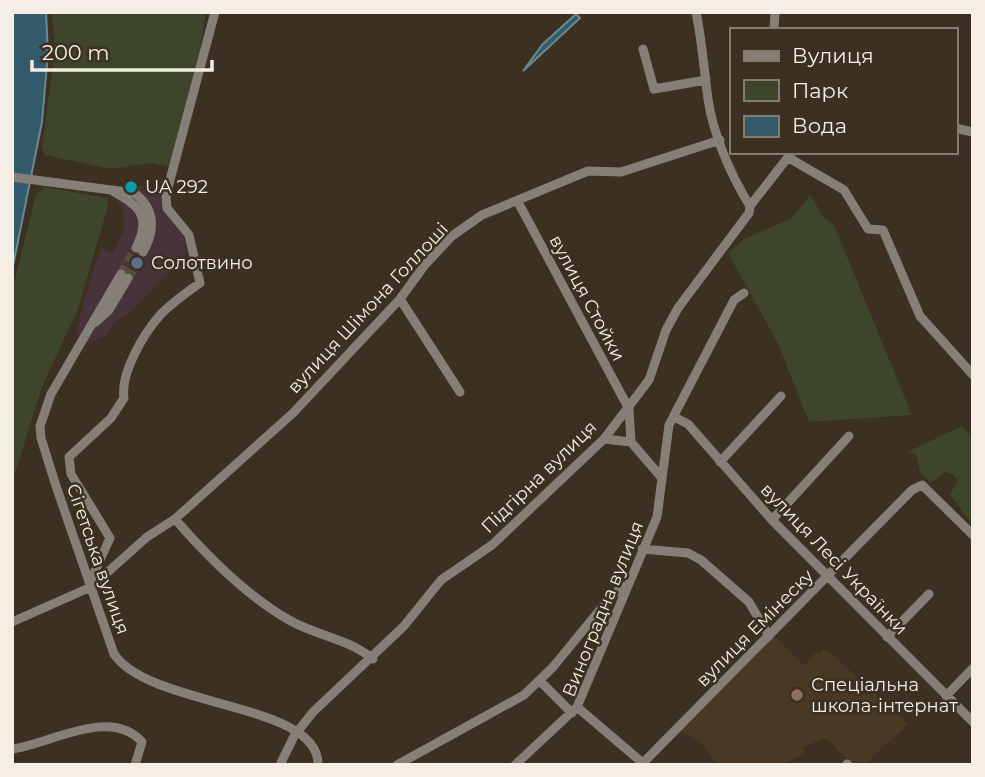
<svg xmlns="http://www.w3.org/2000/svg" width="985" height="777" font-family="Montserrat,sans-serif">
<style>
.commercial{fill:#473339}
.built{fill:#493824}
.green{fill:#3d452b}
.water{fill:#335b6b;stroke:#6d878f;stroke-width:2}
.lines{fill:none;stroke-linecap:round;stroke-linejoin:round}
.minor-tunnel{stroke:#574c3e;stroke-width:9;stroke-dasharray:9 4.5;stroke-linecap:butt}
.minor{stroke:#867f78;stroke-width:9}
.culture-dot{fill:#0f9aa8;stroke:#3b3021;stroke-width:2.5}
.service-dot{fill:#5c6f8a;stroke:#3b3021;stroke-width:2.5}
.education-dot{fill:#8d6e63;stroke:#3b3021;stroke-width:2.5}
.labels{text-anchor:middle;stroke-width:5;stroke-linejoin:round;paint-order:stroke}
.poi-label{font-size:18px;fill:#f5eee4;stroke:#3b3021;text-anchor:start}
.street-label{font-size:18px;fill:#f5eee4;stroke:#3b3021}
</style>
<rect width="100%" height="100%" fill="#3b3021"/>
<!-- commercial -->
<path class="commercial" d="M136,183l12,7 10,-1 12,30 13,17 5,16 -55,57 -18,14 -9,13 -18,7 -12,-11 16,-59 10,-25 11,5 11,-24 -1,-21 -11,-13 1,-8z"/>
<!-- built -->
<path class="built" d="M774,636l30,30 12,-14 3,2 6,-6 83,76 -43,41h-12l-28,-27 -23,10 3,6 -25,11h-63l-14,-20 -22,-14z"/>
<!-- green -->
<path class="green" d="M52,12h154l-7,45 -28,110 -19,-4 -41,6 -66,-14 -3,-8 13,-99z
M45,187l62,11 1,8 -30,103 -36,78 -30,96v-192l24,-96z
M810,195l15,24 9,6 78,190 -103,7 -31,-78 -50,-91 18,-15 46,-20z
M962,426l11,13v85l-23,-29 7,-14 -3,-6 -9,-3 -14,11 -11,-10 -4,-19 -9,-2z"/>
<!-- water -->
<path class="water" d="M12,12h34l2,41 -6,69 -30,149z
M576,14l4,4 -57,53 19,-26z"/>
<g class="lines">
<!-- minor-tunnel -->
<path class="minor-tunnel" d="M121,274l15,-26
M128,278l15,-26"/>
<!-- minor -->
<path class="minor" d="M696,12c6,29 8,58 12,87 5,35 23,77 42,107
M774,30l1,-18
M643,49l11,40 52,-9
M955,128l18,4
M789,158l55,32 24,39 15,1 37,86 53,59
M12,177l122,16c22,16 21,38 9,59
M114,192c27,14 37,26 22,56
M518,202l111,207 2,33 30,35
M121,274l-70,120 -11,32 1,12 15,48 58,168c36,54 206,48 204,111
M400,299l60,93
M96,322l13,-12 19,-32
M674,417l14,7 84,96 201,202
M604,439l27,3
M720,462l61,-66
M175,519c32,37 72,77 114,101 28,16 58,18 84,39
M772,520l77,-84
M642,549l46,4 13,7 48,42 20,34
M97,583l-2,-12 15,-33 -39,-64 -2,-17 42,-39 13,-20c-4,-25 20,-65 37,-84 12,-12 26,-22 39,-31l-11,-48 -22,-27 -1,-13 49,-183
M12,622l79,-35 56,-50 28,-18 118,-106 107,-114 24,-33 28,-30 30,-21 106,-44 33,1 99,-32
M887,637l42,-43
M540,681l32,32
M946,696l27,-28
M298,731l15,-19 91,-86 37,-46 51,-35 112,-106 45,-59 17,-50 12,-22 71,-95 1,-7 42,-54
M12,749c38,-5 99,-43 130,-7l-7,23
M847,764l1,1
M280,765l17,-35
M397,765l127,-70 29,-28 59,-72 13,-9
M515,765l62,-58
M641,765l271,-275 10,-5 51,50
M645,765l-68,-58 80,-190 12,-92 65,-125 10,-7"/>
</g>
<!-- markers -->
<circle class="culture-dot" cx="131" cy="187" r="7"/>
<circle class="service-dot" cx="137" cy="263" r="7"/>
<circle class="education-dot" cx="797" cy="695" r="7"/>
<g class="labels">
<!-- poi labels -->
<g class="poi-label">
<text x="145" y="193">UA 292</text>
<text x="151" y="269">Солотвино</text>
<text x="811" y="691">Спеціальна<tspan x="811" dy="21">школа-інтернат</tspan></text>
</g>
<!-- street labels -->
<g class="street-label">
<text transform="translate(587 298) rotate(62)" y="6">вулиця Стойки</text>
<text transform="translate(368 308) rotate(-47)" y="6">вулиця Шімона Голлоші</text>
<text transform="translate(539 477) rotate(-44)" y="6">Підгірна вулиця</text>
<text transform="translate(98 559) rotate(71)" y="6">Сігетська вулиця</text>
<text transform="translate(834 559) rotate(46)" y="6">вулиця Лесі Українки</text>
<text transform="translate(603 609) rotate(-68)" y="6">Виноградна вулиця</text>
<text transform="translate(755 628) rotate(-45)" y="6">вулиця Емінеску</text>
</g>
</g>
<!-- border -->
<rect width="985" height="777" fill="none" stroke="#f5eee4" stroke-width="28"/>
<!-- legend -->
<rect x="730" y="28" width="228" height="126" fill="#3b3021" stroke="#857c6f" stroke-width="2"/>
<rect x="744" y="51" width="35" height="10" fill="#867f78" stroke="#857c6f" stroke-width="2"/>
<text x="792" y="63" font-size="21" fill="#f5eee4">Вулиця</text>
<rect x="744" y="80" width="35" height="21" fill="#3d452b" stroke="#857c6f" stroke-width="2"/>
<text x="792" y="98" font-size="21" fill="#f5eee4">Парк</text>
<rect x="744" y="116" width="35" height="21" fill="#335b6b" stroke="#857c6f" stroke-width="2"/>
<text x="792" y="133" font-size="21" fill="#f5eee4">Вода</text>
<!-- scale -->
<path d="M32 60v10h180v-10" fill="none" stroke="#f5eee4" stroke-width="3.5"/>
<text x="42" y="60" font-size="21" fill="#f5eee4" stroke="#3b3021" stroke-width="5" paint-order="stroke">200 m</text>
</svg>
